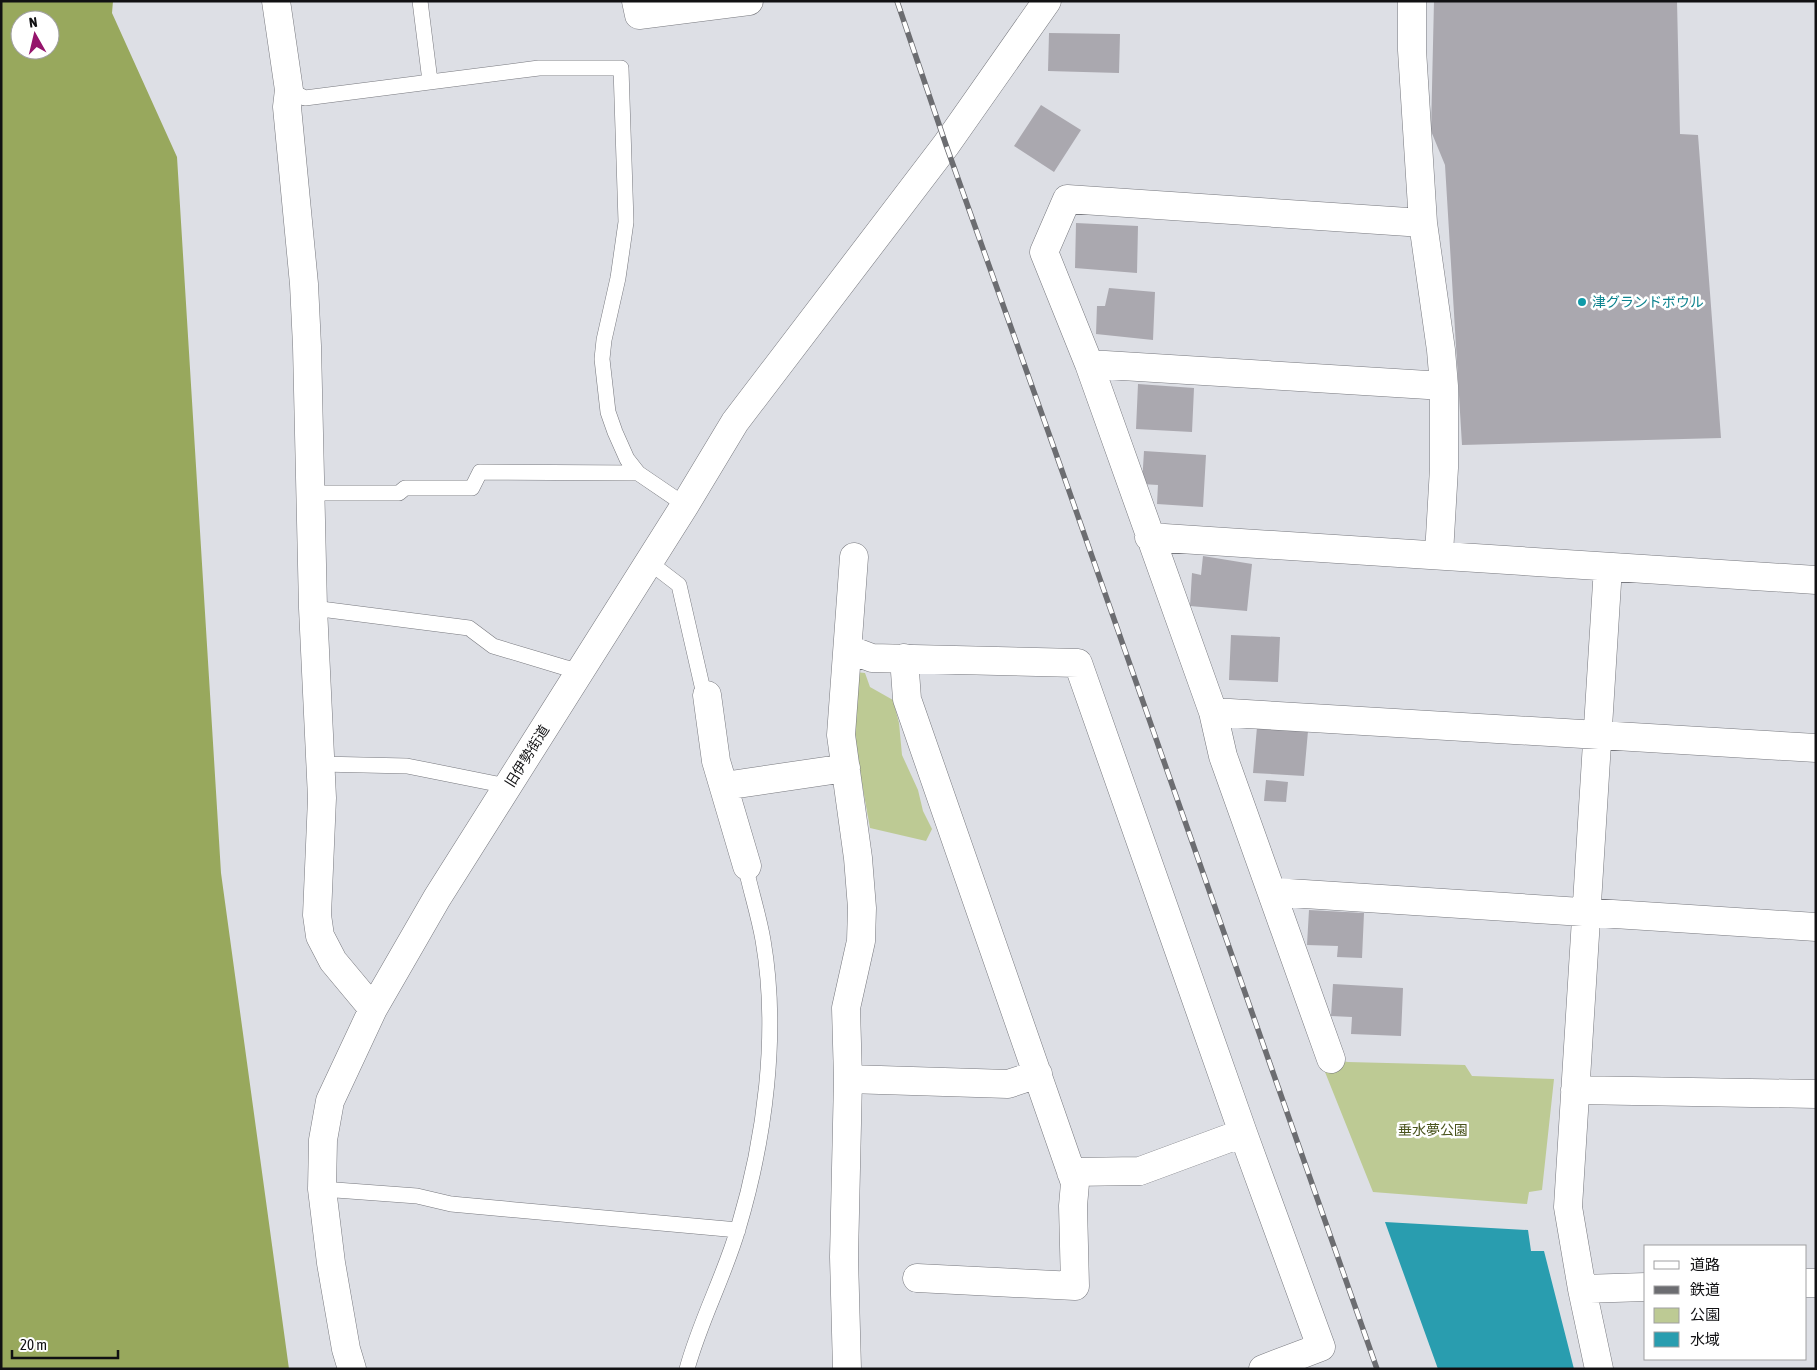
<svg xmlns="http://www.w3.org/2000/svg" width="1817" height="1370" font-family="'Asap Condensed','Noto Sans JP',sans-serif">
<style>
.green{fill:#bdca94}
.forest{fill:#98a85d;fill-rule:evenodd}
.water{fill:#299daf}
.building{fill:#aaa8af}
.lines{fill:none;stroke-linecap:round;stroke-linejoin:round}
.service-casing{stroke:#77787e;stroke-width:16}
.minor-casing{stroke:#77787e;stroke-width:29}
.service{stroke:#fff;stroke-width:15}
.minor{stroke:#fff;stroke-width:28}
.rail-casing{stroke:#6c6d71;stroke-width:5.5}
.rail{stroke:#fff;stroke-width:4;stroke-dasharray:11;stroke-linecap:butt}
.culture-dot{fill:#0f9aa8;stroke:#fff;stroke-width:2}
.labels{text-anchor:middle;stroke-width:5;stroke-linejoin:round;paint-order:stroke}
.culture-label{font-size:14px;fill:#0d838f;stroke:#fff;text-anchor:start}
.street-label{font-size:14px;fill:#111113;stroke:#fff}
.park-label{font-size:14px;fill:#49531c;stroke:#fff}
</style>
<rect width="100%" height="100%" fill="#dddfe5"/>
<!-- green -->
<path class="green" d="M855,672l10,1 5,14 23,13 6,23 3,32 16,35 5,21 9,18 -6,12 -56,-13 -17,-94c6,-20 1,-41 2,-62z
M1331,1059l17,3 117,3 7,11 82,3 -12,111 -13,2 -2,12 -154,-12 -52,-130z"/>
<!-- forest -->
<path class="forest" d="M1,1h112l-1,12 65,144 44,716 68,496h-288zM20,20h30v30h-30z"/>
<!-- water -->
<path class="water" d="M1385,1222l143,8 3,21h13l30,118h-136z"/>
<!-- building -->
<path class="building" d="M1434,1h243l3,133 18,1 23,303 -259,7 -17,-280 -14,-34z
M1049,33l71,1 -1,39 -71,-2z
M1041,105l40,25 -27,42 -40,-26z
M1076,223l62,3 -1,47 -62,-5z
M1109,288l46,4 -2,48 -57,-6 1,-28h8z
M1138,384l56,4 -2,44 -56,-3z
M1144,451l62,4 -3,52 -46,-3 1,-19 -16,-1z
M1203,556l49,8 -5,47 -57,-5 2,-33 9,2z
M1231,635l49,2 -2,45 -49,-2z
M1257,727l51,4 -4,45 -51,-3z
M1266,780l22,2 -2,20 -22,-1z
M1309,910l55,3 -2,45 -25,-1 1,-11 -31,-1z
M1333,984l70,4 -2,48 -50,-2 1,-17 -21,-1z"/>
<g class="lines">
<!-- service casing -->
<g class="service-casing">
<path id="service" d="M420,1l10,80
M289,90l16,8 234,-30h82l5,154 -8,56 -14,62 -2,19 6,53 7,20 12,27 11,14 47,32
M309,493h90l6,-5h67l8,-16 158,1
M649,562l30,23 24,105 4,5
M313,608l156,20 24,18 70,21 17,4
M320,764l87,2 100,20
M322,1189l95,7 34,8 287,26
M687,1369c13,-48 37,-92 51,-140 27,-90 41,-196 25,-289 -4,-23 -11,-45 -16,-67v-7"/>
</g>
<!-- minor casing -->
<g class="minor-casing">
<path id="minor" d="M276,1l13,89 -2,17 17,177 3,62 6,262 9,190 -5,117 3,21 13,25 40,48
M636,1l3,14 110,-14
M1412,1v49l11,173 18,127 3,36v82l-5,86
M1089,364l355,22
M1149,537l667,43
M848,649l24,9 206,5 165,470 78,214 -58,22
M904,658l3,41 168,484 -2,23 2,80 -158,-8
M707,695l9,66 31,105
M1213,712l603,36
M724,786l122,-18
M1273,892l543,35
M1331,1059l-108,-303 -10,-44 -124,-348 -45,-112 23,-53 356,24
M848,1079l160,5 30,-10
M1575,1090l241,4
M1071,1172l69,-1 103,-38
M1806,1283h10
M1582,1289l64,-2
M352,1369l-6,-20 -15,-86 -9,-74 1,-49 7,-39 43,-92 64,-111 248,-393 50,-83 211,-277 101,-144
M847,1369l-3,-112 4,-178 -2,-71 15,-67 1,-33 -4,-50 -17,-123 13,-178
M1599,1369l-17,-80 -14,-82 40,-640"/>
</g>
<!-- service -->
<use href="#service" class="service"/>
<!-- minor -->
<use href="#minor" class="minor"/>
<!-- rail casing -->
<g class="rail-casing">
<path id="rail" d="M897,1l49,144 108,303 323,921"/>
</g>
<!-- rail -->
<use href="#rail" class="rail"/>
</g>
<!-- markers -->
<circle class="culture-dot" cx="1582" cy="302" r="5"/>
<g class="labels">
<!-- culture labels -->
<g class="culture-label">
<text x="1592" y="307">津グランドボウル</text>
</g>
<!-- street labels -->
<g class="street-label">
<text transform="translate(527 756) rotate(-58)" y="5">旧伊勢街道</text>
</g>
<!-- park labels -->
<g class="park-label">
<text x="1433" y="1135">垂水夢公園</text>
</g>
</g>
<!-- border -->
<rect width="1817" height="1370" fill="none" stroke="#111113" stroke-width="5"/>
<!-- legend -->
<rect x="1644" y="1245" width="162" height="115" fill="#ffffff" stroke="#a0a0a1"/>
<rect x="1654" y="1261" width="25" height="8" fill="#ffffff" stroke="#a0a0a1"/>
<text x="1690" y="1270" font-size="15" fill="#111113">道路</text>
<rect x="1654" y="1286" width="25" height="8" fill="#6c6d71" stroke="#a0a0a1"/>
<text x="1690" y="1295" font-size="15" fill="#111113">鉄道</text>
<rect x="1654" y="1308" width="25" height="15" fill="#bdca94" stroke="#a0a0a1"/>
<text x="1690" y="1320" font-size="15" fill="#111113">公園</text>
<rect x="1654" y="1332" width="25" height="15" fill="#299daf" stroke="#a0a0a1"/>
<text x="1690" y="1345" font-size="15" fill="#111113">水域</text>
<!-- north arrow -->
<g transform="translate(35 35) rotate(352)"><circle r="24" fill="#ffffff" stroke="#a0a0a1"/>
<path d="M0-4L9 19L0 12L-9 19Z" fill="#95146c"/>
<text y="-8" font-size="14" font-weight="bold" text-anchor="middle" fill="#111113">N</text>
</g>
<!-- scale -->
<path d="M12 1350v8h106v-8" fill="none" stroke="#111113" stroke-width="2.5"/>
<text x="20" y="1350" font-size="15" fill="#111113" stroke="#ffffff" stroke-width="4" paint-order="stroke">20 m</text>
</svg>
